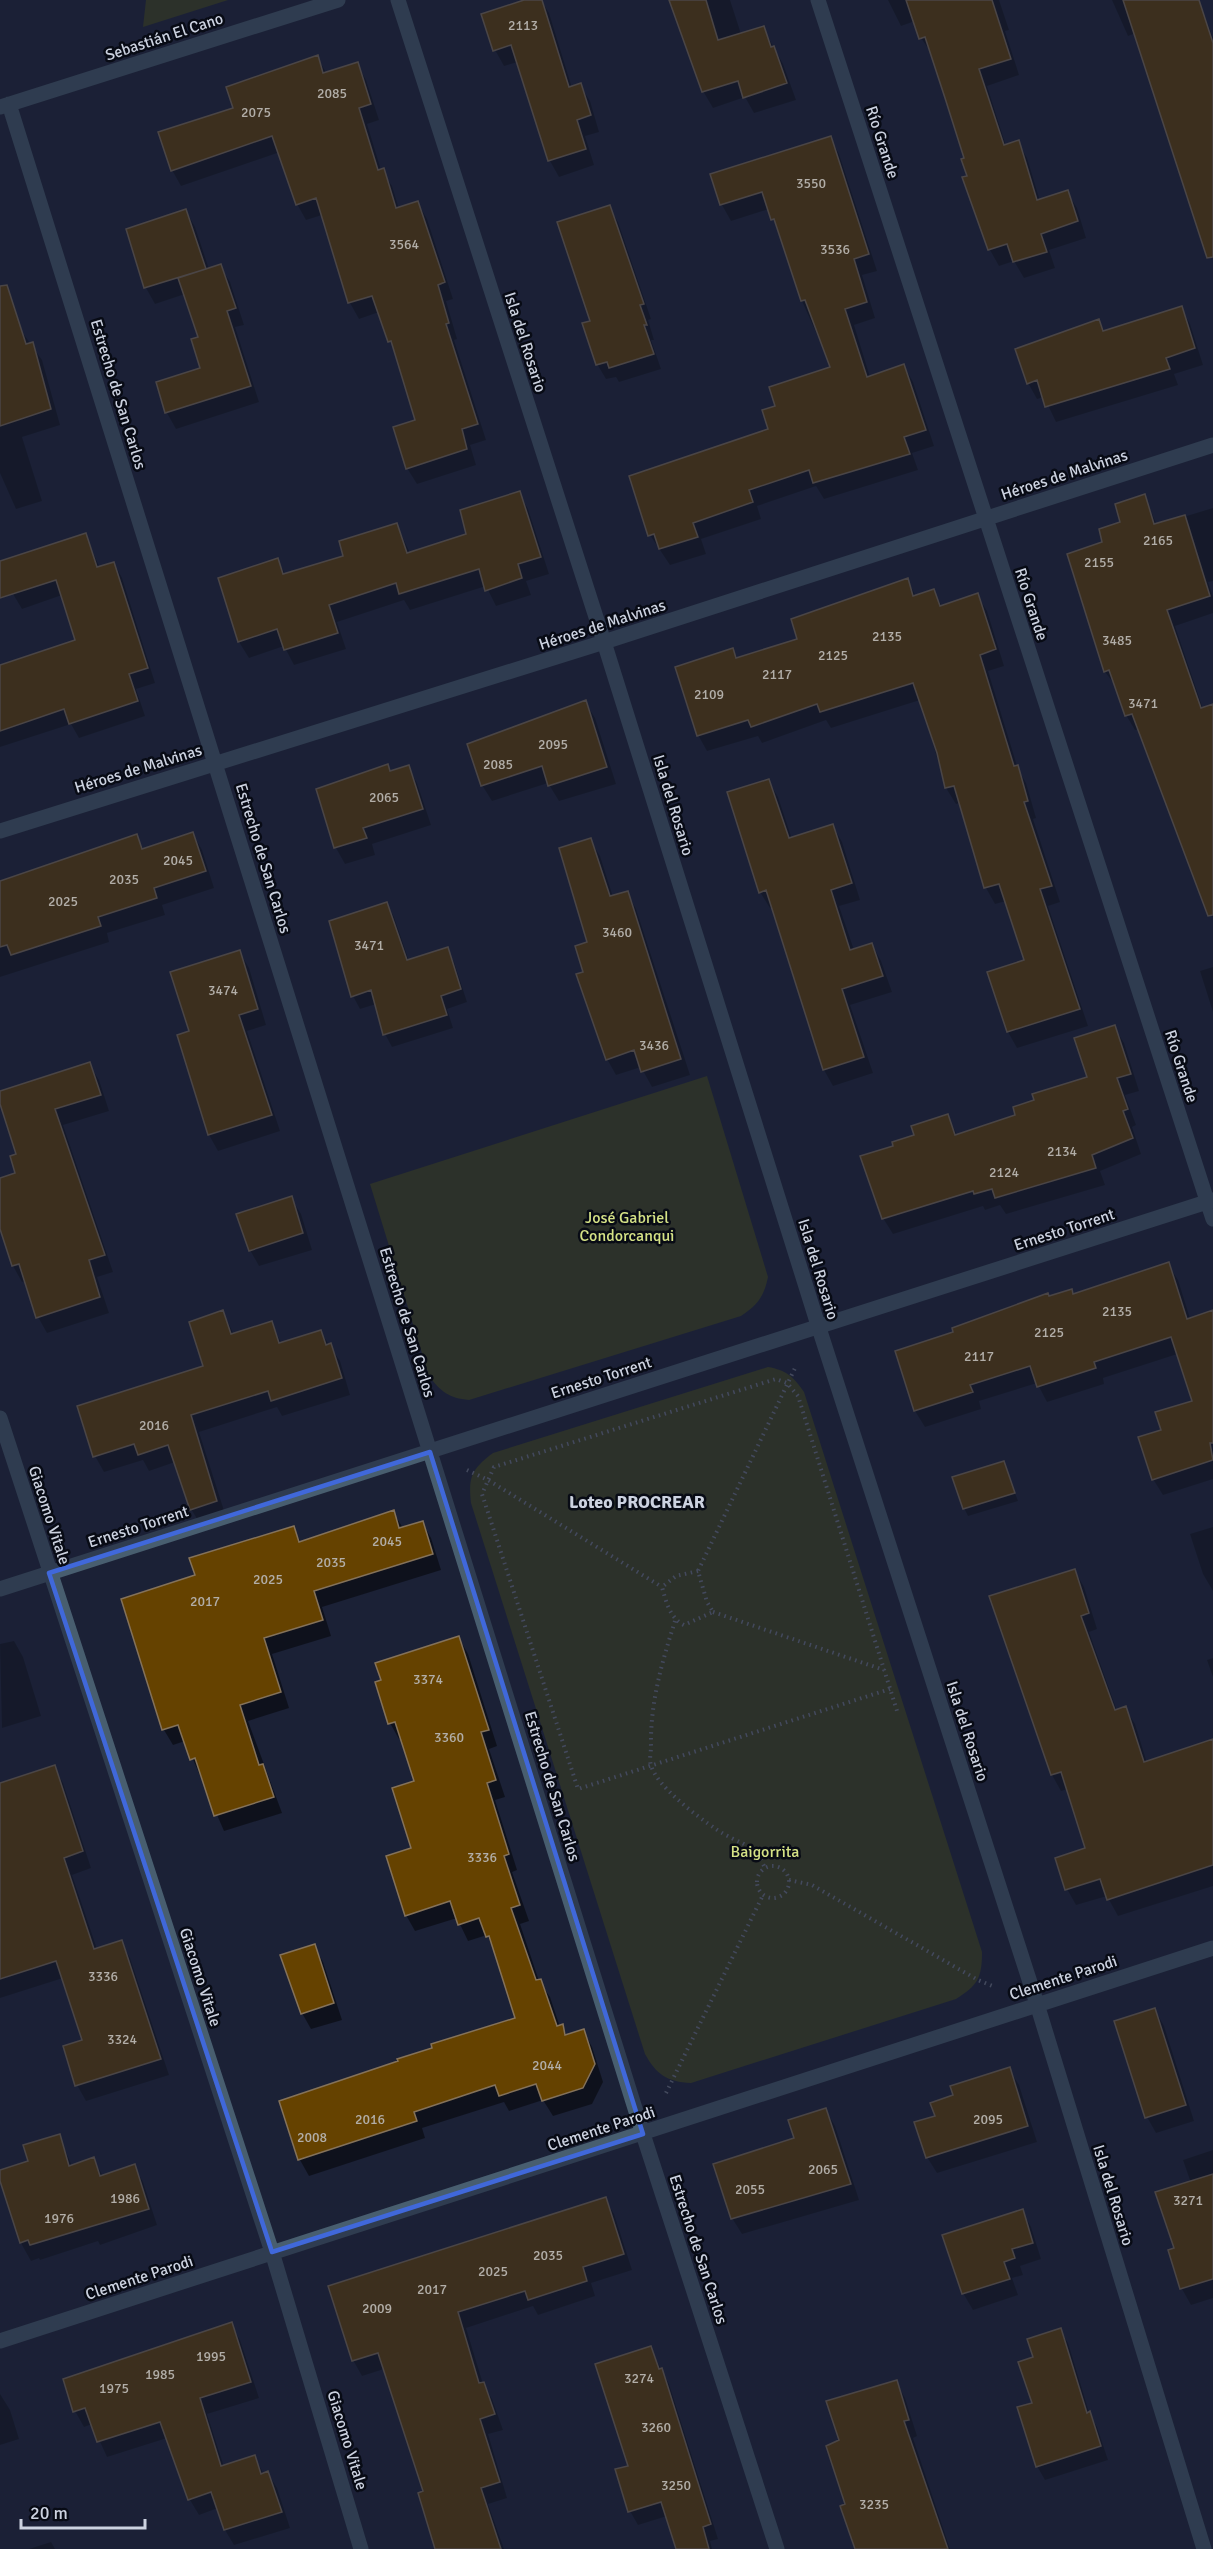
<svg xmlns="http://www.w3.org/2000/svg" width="1213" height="2549" font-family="Signika,sans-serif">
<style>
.green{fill:#40451c}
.shadow{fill:#0007}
.building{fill:#654200;stroke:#84725a;stroke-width:1.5}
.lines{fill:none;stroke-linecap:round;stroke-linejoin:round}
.path{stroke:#747a8c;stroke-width:4;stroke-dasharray:1.5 4.5;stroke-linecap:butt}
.minor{stroke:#485e6f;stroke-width:15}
.marked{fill:none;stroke:#4068da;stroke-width:4.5;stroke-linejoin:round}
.labels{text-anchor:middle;stroke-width:5;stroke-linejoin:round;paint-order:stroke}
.number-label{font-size:14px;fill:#b2aea8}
.street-label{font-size:16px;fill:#ccd2e0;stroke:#080b15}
.park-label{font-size:16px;fill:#d5e286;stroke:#080b15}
.neighbourhood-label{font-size:18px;font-weight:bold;fill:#ccd2e0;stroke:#080b15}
</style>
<rect width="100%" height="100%" fill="#1b2136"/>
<!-- green -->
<path class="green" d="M146,0h82l-85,27z
M707,1076l61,201c-4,19 -10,28 -27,39l-272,84c-20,-2 -28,-8 -40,-24l-59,-192z
M768,1367c18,3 26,10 36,25l178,560c0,26 -4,33 -26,47l-265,84c-24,-1 -35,-9 -46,-29l-174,-551c-3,-27 1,-34 22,-50z"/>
<!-- shadow -->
<path class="shadow" d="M529,0h12l8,13 23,75 8,-3 10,16 9,31 -14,4 9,29 -35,12 -9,-16 -32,-99 -14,4 -9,-16z
M671,0h59l11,34 22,-6 20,36 13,36 -42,13 -9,-16 -32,11 -10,-17z
M888,0h111l10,30 -4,1 14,44 -32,11 19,60 12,-4 9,16 13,43 27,-9 10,16 9,30 -37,12 6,18 -31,10 -10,-17 -15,5 -9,-16 -26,-72 4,-1 -2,-18 -34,-105 -11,-16 -6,-17 -14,5z
M1112,0h87l14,38v191l-77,-196 -8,3z
M317,57l10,17 30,-10 9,16 13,40 -12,4 14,46 11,16 7,23 19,-6 9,16 26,80 -7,2 11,38 -3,1 32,100 -16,5 6,20 -59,19 -10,-16 10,-47 -21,-67 -17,-42 -20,7 -9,-16 -28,-88 -16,5 -9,-16 -17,-52 -99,34 -9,-16 63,-61z
M830,137l9,17 38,117 -15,4 13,43 -21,7 16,52 34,-11 9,16 21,64 -22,7 6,17 -94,29 -8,-13 -59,20 4,13 -60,20 5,15 -36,11 -20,-30 -20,-58 140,-47 7,-23 55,-39 -30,-67 -22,-69 -11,-23 -38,12 -9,-16 -10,-30z
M609,207l9,15 33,97 -3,1 6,20h-3l10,29 -42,13 -3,-5 -10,2 -9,-15 -6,-42z
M186,211l9,16 14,42 11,-3 10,16 14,43 -9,2 24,75 -83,27 -9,-16 -10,-30 45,-14 -2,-31 -15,-44 -30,10 -9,-16 -18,-58z
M1181,308l9,16 13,41 -29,9 4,11 -122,37 -12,-25 -7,2 -9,-16 71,-62 6,11z
M20,329l22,31 18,65 -38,12 20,64 -26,8 -16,-36v-137z
M519,492l9,17 21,65 -23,7 5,14 -35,11 -10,-20 -76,24 -6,-10 -67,22 9,27 -52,16 -10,-19 -35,12 -10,-16 -20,-63 58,-19 9,15 59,-18 52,-32 13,28 58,-18z
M1144,496l13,29 56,-17v73l-5,1 5,15v16l-38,13 28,83 10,-4v212l-9,-15 -64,-173 -5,1 -9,-15 -10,-29 -11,-14 -36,-117 35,-12z
M85,535l15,33 14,-5 8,15 33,105 -19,6 9,27 -66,22 -8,-14 -71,23v-75l77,-31 -15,-46 -40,14 -9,-15 -11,-32z
M907,580l9,16 17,-5 9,15 35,-11 10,16 17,55 -16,5 30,98 8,14 10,35 -3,1 27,83 -12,4 40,120 -71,22 -9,-16 -19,-59 37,-12 -20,-60 -11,3 -9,-16 -26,-85 -4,1 -10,-16 -26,-88 -89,28 -5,-8 -64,23 -4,-7 -51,15 -9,-16 35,-85 5,9 61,-19z
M585,702l10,16 21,66 -57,17 -11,-18 -56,18 -10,-16z
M408,767l9,16 14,42 -59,19 3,11 -30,9 -9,-16 -19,-58z
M768,780l10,17 14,42 41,-13 9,16 18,58 -21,6 15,44 18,-6 9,17 11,31 -42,13 23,68 -40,13 -9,-16 -51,-163 -3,1 -10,-16z
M193,834l9,16 12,38 -52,17 3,10 -58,18 2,9 -109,35v-94l136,-47 8,14z
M590,840l10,16 13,41 14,-5 9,17 54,166 -38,12 -11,-20 -25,8 -9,-16 -22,-86 4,-30z
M387,904l7,13 15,44 38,-12 7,13 13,40 -20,7 6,19 -61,19 -7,-13 -9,-30 -16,5 -7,-13z
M239,951l10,17 17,57 -19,6 33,100 -62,20 -9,-16 -30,-99 12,-4z
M1213,967v45l-13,-41z
M1114,1027l10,16 15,48 -14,4 11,30 -4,2 9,27 -41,17 5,14 -99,29 -6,-9 -15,5 -2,-4 -90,28 -10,-16 12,-71 52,-31 11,20 59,-21 19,-14 53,-23z
M89,1064l10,16 10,31 -46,14 50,147 -16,5 12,36 -62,20 -9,-16 -12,-36 -4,1 -9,-16 -13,-42v-45l17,-5 1,-19 -18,-63z
M291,1198l10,16 11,36 -53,16 -9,-16z
M1168,1264l10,16 21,67 -96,31 1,6 -57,18 -10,-19 -58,18 2,8 -56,18 -10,-16 -18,-59 152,-54 25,-3z
M223,1312l11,23 37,-12 11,21 38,-13 20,30 10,34 -68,21 -5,-9 -78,25 27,85 -25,8 -10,-16 -16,-47 -26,9 -6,-11 -39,12 -9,-16 110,-89z
M1205,1418l8,25v36l-50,16 -10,-16z
M1003,1462l15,39 -50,15 -4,-8z
M393,1512l10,16 19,-6 9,16 10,32 -119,37 9,29 -59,18 17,54 -41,13 34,92 -58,18 -39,-90 -12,4 -9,-15 -41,-130 74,-24 96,-48 8,14z
M1213,1527v64l-10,-17 -13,-40z
M1075,1571l9,16 13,42 -8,3 28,79 8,-3 10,16 12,39 66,17v106l-95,30 -11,-20 -31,9 -9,-16 20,-40 -19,-60 -7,2 -9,-16z
M459,1638l9,16 29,92 -8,3 16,48 -10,3 22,70 -5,2 17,49 -9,3 19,57 11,16 10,30 2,-1 5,10 16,-6 9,17 11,35 -11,22 -39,12 -10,-16 -34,11 -5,-9 -82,26 3,10 -116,38 -9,-16 -19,-58 236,-83 -23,-70 -7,-14 -19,6 -11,-23 -42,13 -9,-16 7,-66 3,-67 -14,-43h-3l-9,-16z
M14,1641l9,16 18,59 -39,12 -2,-84z
M1213,1658v19l-6,-17z
M54,1767l9,16 28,85 -19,7 25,74 24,-7 9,16 39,117 -83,26 -9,-16 7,-44 -21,-63 -63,20v-214z
M314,1946l9,16 19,58 -31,9 -9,-16z
M1155,2010l9,16 30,95 -38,12 -9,-16z
M1009,2069l10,16 18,57 -100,31 -10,-16 10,-40 18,-21z
M825,2109l10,17 24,74 -117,34 -10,-16z
M59,2136l13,30 21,-7 10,17 31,-10 9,16 14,43 -57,20 -2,-4 -58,19 -1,-2 -8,3 -9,-16 -22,-74 30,-9z
M1213,2150v148l-22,7 -9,-16 -12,-38 6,-2 15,-66 -8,-23z
M605,2199l9,15 18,56 -41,13 4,13 -57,19 -5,-9 -67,22 17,56 9,15 11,31 -15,4 19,64 -19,6 16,45h-67l-12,-57 -41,-123 -22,7 -9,-16z
M1022,2211l9,16 10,32 -21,7 3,9 -11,3 6,17 -45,15 -10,-17z
M231,2324l9,16 19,58 -52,16 17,53 30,-10 10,17 4,-1 9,15 13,40 -56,17 -9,-15 -7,-22 -19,7 -9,-15 -23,-62 -60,19 -15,-33 -8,3 -9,-16z
M1060,2330l8,13 21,69 8,15 11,33 -63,20 -8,-14 -3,-108z
M650,2348l19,36 49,155 -8,2 2,8h-34l-11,-33 -29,9 -8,-14v-44z
M896,2382l9,16 12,38 -4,2 37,111h-91l-18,-108z
M0,2394l10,16 9,29 -19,6z
M51,2542l4,7h-26z"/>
<!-- building -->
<path class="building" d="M524,0h18l27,87 12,-4 10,32 -14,5 9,29 -38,12 -37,-116 -18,6 -12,-37z
M669,0h37l12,40 46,-14 7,21 3,-1 13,37 -44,15 -5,-17 -36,11z
M906,0h86l19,59 -32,10 25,76 15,-5 18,60 31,-10 10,31 -37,13 6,18 -34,10 -6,-18 -19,6 -26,-73 5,-1 -6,-17 3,-1 -19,-60 -20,-61 -6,2z
M1123,0h76l14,43v214l-6,1z
M318,55l5,18 35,-11 13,42 -12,4 19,62 6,-2 12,40 22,-7 27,81 -7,3 11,38 -3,1 32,100 -16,5 5,20 -61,20 -13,-42 22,-7 -24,-79 -3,1 -16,-46 -24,7 -32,-105 -20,7 -24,-69 -101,35 -13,-39 75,-24 -7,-21z
M831,136l38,118 -15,5 13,43 -22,7 22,68 37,-13 22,66 -22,7 6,17 -97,29 -4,-13 -60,20 4,12 -60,21 5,14 -39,12 -5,-15 -6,2 -19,-60 139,-47 -6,-19 13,-4 -6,-19 61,-20 -25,-67 -4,1 -27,-82 -3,1 -9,-28 -42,13 -10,-31z
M610,205l34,99 -4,1 7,20h-3l10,29 -45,14 -2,-6 -11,3 -14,-42 8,-2 -33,-99z
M186,209l20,60 -62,19 -18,-59z
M221,264l15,44 -9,3 24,75 -86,27 -9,-31 44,-14 -9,-29 7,-2 -20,-59z
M7,285l19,59 7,-2 18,67 -51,17v-140z
M1182,306l13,42 -29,10 4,11 -125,38 -8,-27 -10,4 -12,-35 84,-30 4,12z
M520,491l21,66 -23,7 4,14 -37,13 -6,-22 -80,25 -3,-11 -67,22 9,28 -54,17 -7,-21 -39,13 -20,-64 60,-20 5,16 60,-18 -4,-15 58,-18 10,30 59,-19 -6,-24z
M1145,494l9,30 31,-9 25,81 -43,14 34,98 12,-4v211l-5,1 -76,-202 -7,2 -16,-46 -5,2 -37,-118 35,-12 -3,-13 21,-7 -5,-18z
M86,533l11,34 17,-5 34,106 -19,6 9,27 -69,23 -5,-15 -64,22v-66l75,-25 -19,-60 -56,18v-37z
M908,578l5,18 21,-7 6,17 38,-13 18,56 -16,6 34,111 4,-1 10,36 -4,1 28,84 -12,3 40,120 -73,23 -20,-60 37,-12 -25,-76 -15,4 -30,-102 -9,2 -8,-35 -24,-70 -93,29 -3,-8 -66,23 -3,-7 -51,16 -22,-69 58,-19 3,10 61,-19 -6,-20z
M586,700l21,67 -59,19 -6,-20 -61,20 -14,-42z
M388,764l2,7 19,-6 14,44 -60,19 4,10 -33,10 -18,-59z
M769,779l20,59 44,-14 19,59 -21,7 19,60 22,-7 11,33 -41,13 22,68 -41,13 -57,-180 -7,3 -32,-101z
M193,832l13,39 -52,17 3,10 -59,19 3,9 -90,29 -4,-10 -7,2v-66l137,-47 5,15z
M591,838l19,58 18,-5 53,168 -40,13 -7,-22 -28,10 -30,-86 7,-2 -8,-26 12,-4 -28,-94z
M387,902l20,58 41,-13 13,42 -20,7 6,19 -64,20 -12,-45 -20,7 -22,-76z
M240,950l18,59 -19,6 33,100 -64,20 -31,-100 12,-4 -19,-59z
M1115,1025l16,49 -14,4 11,31 -5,2 10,27 -41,17 4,13 -101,30 -3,-9 -18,5 -1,-3 -91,28 -22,-63 33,-10 -1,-4 22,-7 -3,-9 37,-12 7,21 60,-20 -2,-8 21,-7 -2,-6 55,-17 -13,-39z
M90,1062l11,33 -46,14 50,146 -16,5 11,37 -64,21 -17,-54 -7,2 -12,-37v-51l15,-5 -5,-17 6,-2 -16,-50v-13z
M292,1196l11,37 -54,18 -13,-37z
M1169,1262l18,57 26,-9v133h-3l3,17 -61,20 -14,-43 23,-7 -6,-18 37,-11 -21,-64 -77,25 2,6 -59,19 -7,-21 -60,19 3,7 -59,19 -19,-60 58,-19 -1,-4 96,-35 1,3 23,-7 1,5z
M223,1310l8,24 41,-13 7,22 42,-13 5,15 5,-2 11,35 -71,23 -3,-10 -77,24 26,86 -27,9 -22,-65 -30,10 -4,-11 -41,13 -16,-51 126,-40 -14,-44z
M1004,1461l11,32 -52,16 -11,-32z
M394,1510l5,18 24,-7 10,33 -119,37 9,29 -59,18 17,54 -41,13 19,60 4,-1 11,33 -60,19 -19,-58 -5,2 -12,-35 -16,5 -41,-131 74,-24 -6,-17 105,-32 5,16z
M1075,1569l14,44 -8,3 34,94 11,-4 18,56 69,-23v126l-106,35 -7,-21 -35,11 -10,-32 30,-10 -24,-76 -10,3 -62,-179z
M459,1636l30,94 -8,2 15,48 -9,3 22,71 -5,2 16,49 -9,3 25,72 5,-1 16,47 6,-2 2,11 19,-6 11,35 -12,24 -41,13 -6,-17 -37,12 -4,-11 -81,27 3,9 -119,39 -19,-59 119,-40 -1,-2 35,-11 -1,-4 84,-26 -26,-82 -3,1 -7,-19 -21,7 -8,-24 -45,15 -19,-60 25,-8 -19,-60 22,-7 -19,-59 -7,2 -13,-42 6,-2 -6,-17z
M55,1765l28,86 -19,7 30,91 28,-9 39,119 -86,27 -12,-40 19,-6 -26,-79 -56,18v-196z
M315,1944l19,59 -33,11 -21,-59z
M1155,2008l31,97 -41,13 -31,-97z
M1010,2067l18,59 -102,32 -12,-36 21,-6 -5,-13 23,-8 -3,-9z
M826,2108l25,76 -120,35 -18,-55 81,-26 -6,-18z
M60,2134l9,32 25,-9 6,19 35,-12 14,45 -119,36 -2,-5 -8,3 -20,-62v-11l28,-9 -5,-16z
M1213,2174v105l-33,10 -12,-39 6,-2 -19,-56z
M606,2197l18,57 -41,13 4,14 -59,19 -3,-9 -67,21 21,71 5,-1 11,32 -15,5 20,63 -19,6 20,61h-66l-17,-56 5,-2 -45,-138 -26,8 -24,-75z
M1023,2209l10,34 -21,6 3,9 -11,4 6,17 -48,15 -20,-59z
M232,2322l19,60 -51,16 21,68 34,-11 6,19 7,-3 14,41 -58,18 -13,-38 -23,8 -28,-78 -63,20 -12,-34 -12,4 -10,-33z
M1061,2328l26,85 3,-2 11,35 -65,21 -19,-60 15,-4 -14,-41 15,-5 -6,-18z
M651,2346l8,23 3,-1 49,156 -8,3 6,22h-33l-15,-47 -33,10 -13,-43 13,-3 -33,-102z
M897,2380l12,40 -5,1 44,128h-93l-15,-43 5,-2 -19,-58 13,-6 -13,-39z"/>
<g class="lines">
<!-- path -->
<path class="path" d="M467,1470l21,10 174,107
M698,1571l-22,5 -14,11c4,15 8,31 22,38l29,-13 -6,-10 -9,-31 98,-205
M713,1612l171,58
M675,1621c-13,41 -25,82 -24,126 0,5 -2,13 0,18 5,21 47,52 65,64 21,15 36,12 49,39
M890,1689l-312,100 -96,-295 12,-27 282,-88 11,4 11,13 100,318
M757 1882a16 16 0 1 1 32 0a16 16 0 1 1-32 0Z
M789,1880l23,5 166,95 17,7
M666,2093l97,-198"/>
<!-- minor -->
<path class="minor" d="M398,0l206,642 214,683 219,679 167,545
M818,0l395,1219
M9,104l634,2030 134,415
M0,107l338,-107
M0,831l604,-189 609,-197
M0,1418l272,834 89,297
M0,1589l1213,-389
M0,2341l1213,-393"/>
</g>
<!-- marked area -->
<path d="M0 0H1213V2549H0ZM430,1452l213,682 -371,118 -223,-679z" fill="#1b2136" fill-opacity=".55" fill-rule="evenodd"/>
<path class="marked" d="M430,1452l213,682 -371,118 -223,-679z"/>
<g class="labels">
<!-- number labels -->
<g class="number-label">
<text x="523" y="30">2113</text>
<text x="332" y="98">2085</text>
<text x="256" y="117">2075</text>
<text x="811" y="188">3550</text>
<text x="404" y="249">3564</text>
<text x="835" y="254">3536</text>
<text x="1158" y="545">2165</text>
<text x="1099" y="567">2155</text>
<text x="887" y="641">2135</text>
<text x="1117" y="645">3485</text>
<text x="833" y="660">2125</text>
<text x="777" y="679">2117</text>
<text x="709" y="699">2109</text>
<text x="1143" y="708">3471</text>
<text x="553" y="749">2095</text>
<text x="498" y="769">2085</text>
<text x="384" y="802">2065</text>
<text x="178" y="865">2045</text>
<text x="124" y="884">2035</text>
<text x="63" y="906">2025</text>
<text x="617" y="937">3460</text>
<text x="369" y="950">3471</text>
<text x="223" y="995">3474</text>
<text x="654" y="1050">3436</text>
<text x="1062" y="1156">2134</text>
<text x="1004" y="1177">2124</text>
<text x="1117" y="1316">2135</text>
<text x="1049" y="1337">2125</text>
<text x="979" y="1361">2117</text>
<text x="154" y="1430">2016</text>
<text x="387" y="1546">2045</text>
<text x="331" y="1567">2035</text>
<text x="268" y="1584">2025</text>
<text x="205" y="1606">2017</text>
<text x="428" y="1684">3374</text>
<text x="449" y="1742">3360</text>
<text x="482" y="1862">3336</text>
<text x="103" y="1981">3336</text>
<text x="122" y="2044">3324</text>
<text x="547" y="2070">2044</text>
<text x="370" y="2124">2016</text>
<text x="988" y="2124">2095</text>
<text x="312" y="2142">2008</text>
<text x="823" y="2174">2065</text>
<text x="750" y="2194">2055</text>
<text x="125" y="2203">1986</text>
<text x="1188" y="2205">3271</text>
<text x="59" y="2223">1976</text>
<text x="548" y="2260">2035</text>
<text x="493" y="2276">2025</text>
<text x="432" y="2294">2017</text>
<text x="377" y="2313">2009</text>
<text x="211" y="2361">1995</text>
<text x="160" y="2379">1985</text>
<text x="639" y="2383">3274</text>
<text x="114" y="2393">1975</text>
<text x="656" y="2432">3260</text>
<text x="676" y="2490">3250</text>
<text x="874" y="2509">3235</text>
</g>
<!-- street labels -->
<g class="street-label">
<text transform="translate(164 36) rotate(-18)" y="6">Sebastián El Cano</text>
<text transform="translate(883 142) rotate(72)" y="6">Río Grande</text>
<text transform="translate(526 342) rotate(72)" y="6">Isla del Rosario</text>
<text transform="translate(119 394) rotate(73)" y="6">Estrecho de San Carlos</text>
<text transform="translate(1064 474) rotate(-18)" y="6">Héroes de Malvinas</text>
<text transform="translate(1032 604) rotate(72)" y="6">Río Grande</text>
<text transform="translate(602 624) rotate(-18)" y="6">Héroes de Malvinas</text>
<text transform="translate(138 768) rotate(-17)" y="6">Héroes de Malvinas</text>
<text transform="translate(674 805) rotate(73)" y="6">Isla del Rosario</text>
<text transform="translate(264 858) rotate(73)" y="6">Estrecho de San Carlos</text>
<text transform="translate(1182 1066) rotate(72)" y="6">Río Grande</text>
<text transform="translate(1064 1229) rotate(-18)" y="6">Ernesto Torrent</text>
<text transform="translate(819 1269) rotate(73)" y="6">Isla del Rosario</text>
<text transform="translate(408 1322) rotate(73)" y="6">Estrecho de San Carlos</text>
<text transform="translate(601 1377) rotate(-18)" y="6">Ernesto Torrent</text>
<text transform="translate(50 1515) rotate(72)" y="6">Giacomo Vitale</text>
<text transform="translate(138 1526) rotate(-18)" y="6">Ernesto Torrent</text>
<text transform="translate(968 1731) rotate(72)" y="6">Isla del Rosario</text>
<text transform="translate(553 1786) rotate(73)" y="6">Estrecho de San Carlos</text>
<text transform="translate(201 1977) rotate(72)" y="6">Giacomo Vitale</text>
<text transform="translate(1063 1977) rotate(-18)" y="6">Clemente Parodi</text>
<text transform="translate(601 2128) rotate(-18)" y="6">Clemente Parodi</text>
<text transform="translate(1114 2195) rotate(73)" y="6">Isla del Rosario</text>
<text transform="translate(699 2249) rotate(72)" y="6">Estrecho de San Carlos</text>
<text transform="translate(139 2277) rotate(-18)" y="6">Clemente Parodi</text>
<text transform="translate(348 2440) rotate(73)" y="6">Giacomo Vitale</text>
</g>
<!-- park labels -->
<g class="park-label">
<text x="627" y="1223">José Gabriel<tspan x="627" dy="18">Condorcanqui</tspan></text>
<text x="765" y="1857">Baigorrita</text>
</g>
<!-- neighbourhood labels -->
<g class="neighbourhood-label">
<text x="637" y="1508">Loteo PROCREAR</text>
</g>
</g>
<!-- scale -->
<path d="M21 2519v9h124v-9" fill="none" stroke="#ccd2e0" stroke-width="3"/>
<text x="30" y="2519" font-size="18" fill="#ccd2e0" stroke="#080b15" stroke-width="4.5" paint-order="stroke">20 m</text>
</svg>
